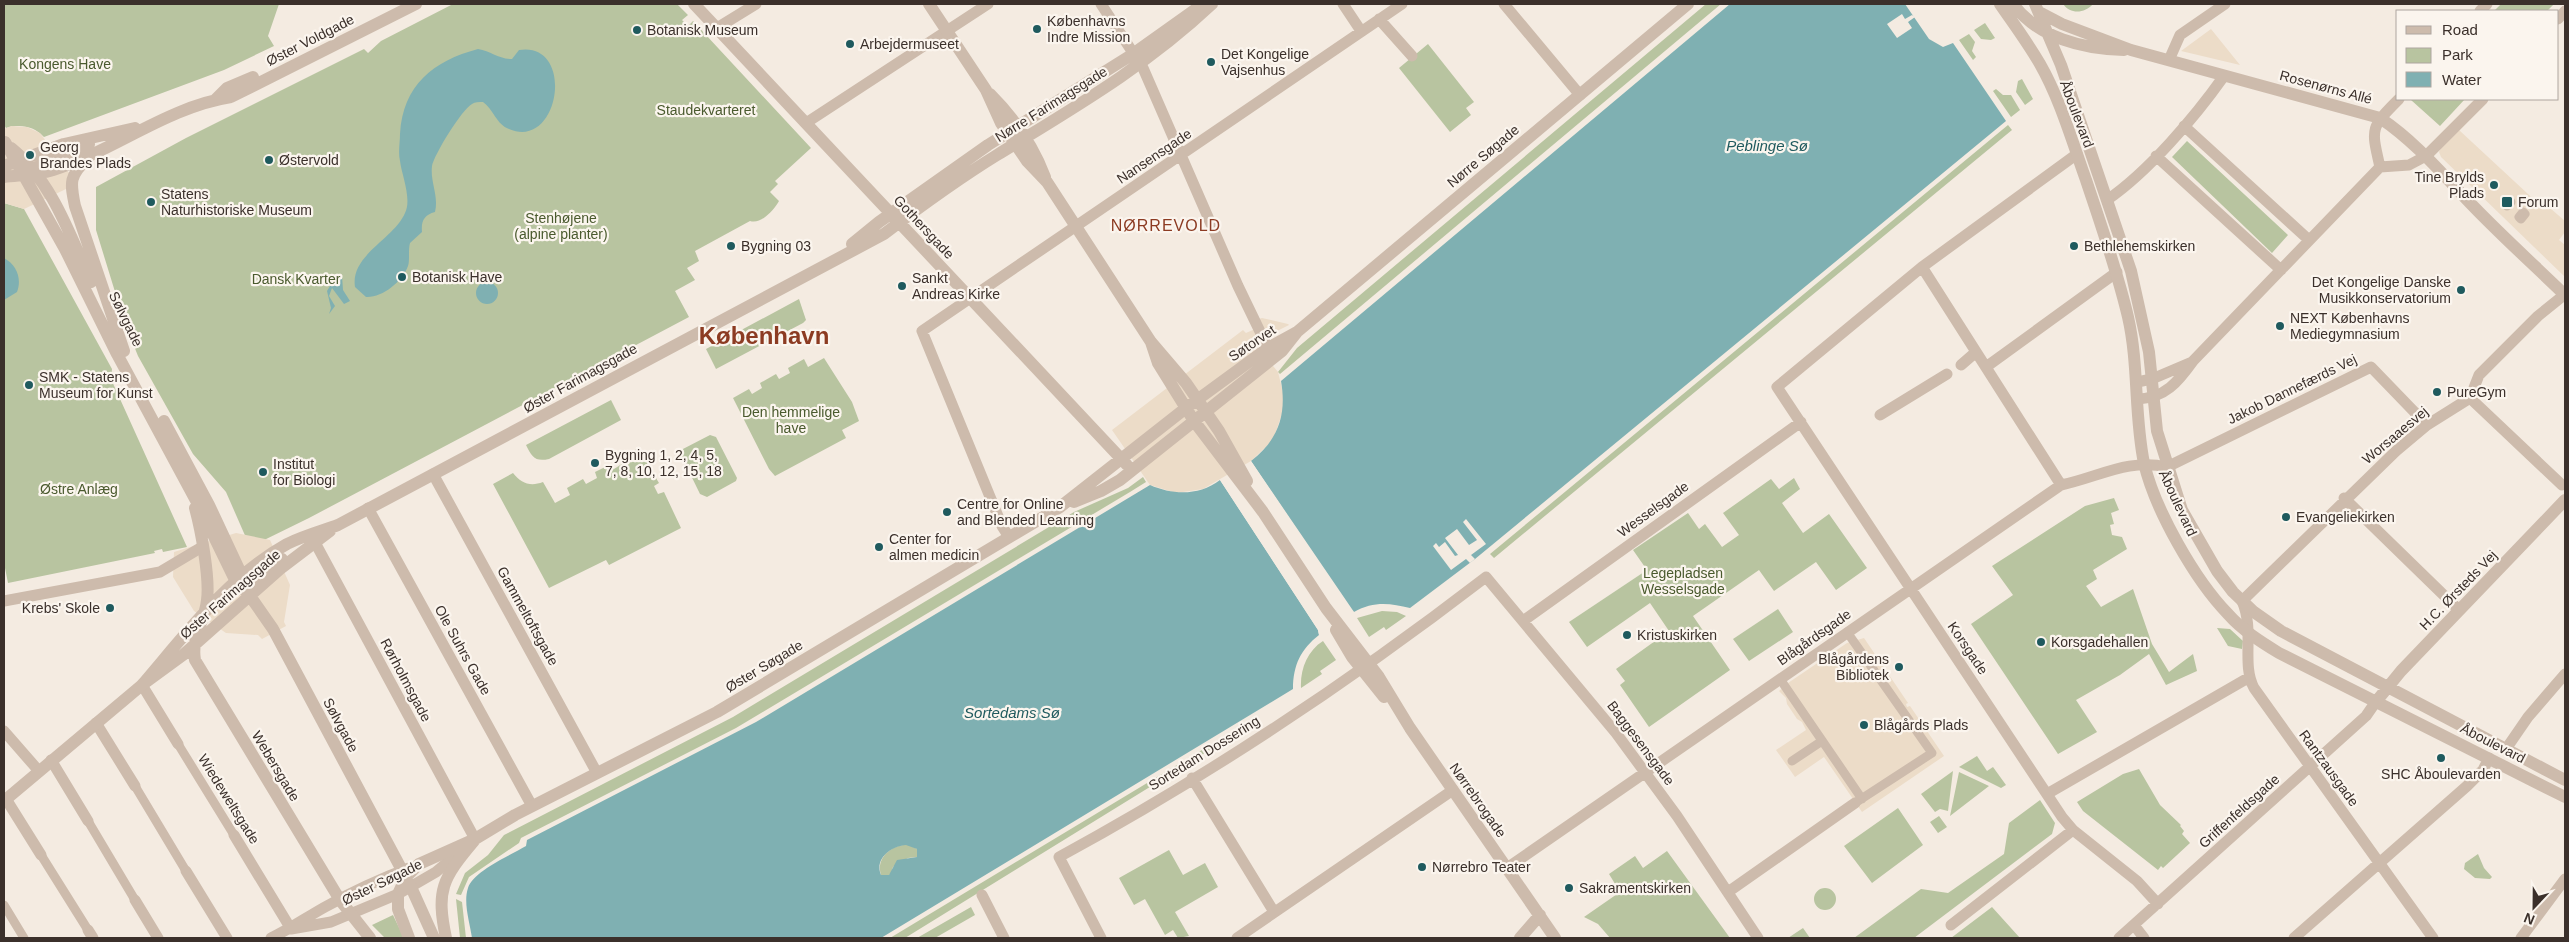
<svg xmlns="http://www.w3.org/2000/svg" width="2569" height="942" font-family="Helvetica,sans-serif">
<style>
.green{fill:#b8c4a0}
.plaza{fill:#ecdcc8}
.water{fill:#7fb0b2;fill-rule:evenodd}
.pier{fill:#f4ebe1}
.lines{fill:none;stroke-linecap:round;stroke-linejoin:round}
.pedestrian{stroke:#cdbbac;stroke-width:9}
.minor{stroke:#cdbbac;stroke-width:11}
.tertiary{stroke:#cdbbac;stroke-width:12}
.poi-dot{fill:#1f5a5e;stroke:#fbf5ee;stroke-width:2}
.labels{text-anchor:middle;stroke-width:4.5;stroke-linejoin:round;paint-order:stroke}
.poi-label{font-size:14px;fill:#3b302b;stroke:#fbf5ee;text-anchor:start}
.street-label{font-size:14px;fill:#3b302b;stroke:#fbf5ee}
.park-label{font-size:14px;fill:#4a5a2e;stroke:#fbf5ee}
.water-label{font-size:15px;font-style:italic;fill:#1f5a5e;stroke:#fbf5ee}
.quarter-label{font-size:16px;letter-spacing:1px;fill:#8c3b22;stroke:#fbf5ee}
.town-label{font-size:24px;font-weight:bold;fill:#8c3b22;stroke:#fbf5ee}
</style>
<rect width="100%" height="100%" fill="#f4ebe1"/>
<!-- green -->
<path class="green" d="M4,4h275l-11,32 6,10 -50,24 -180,67c-11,-11 -23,-13 -38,-9l-2,-3z
M453,4h224l11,11 -6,5 6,6 5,-5 118,127 -36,33 3,3 -8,8 9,9c-4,7 -17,24 -29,20l-55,30 4,10 -12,7 8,12 -20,11 14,26 -380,201 -53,26 -9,-4 -21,-48 -33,-38 -55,-98 -14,-35 -28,-91v-43l90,-49 178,-89 4,4 13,-12z
M1706,4h15l-441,370 -2,-2 19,-24z
M2063,4h30c-8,9 -22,11 -30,0z
M2501,4h53l-7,7h-53z
M1985,23l10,15 -4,2 -10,-1 -7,-9z
M1969,34l6,8 -3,9 4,6 -3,3 -14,-20z
M1428,44l46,58 -8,6 5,7 -21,17 -51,-64z
M2022,79l11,20 -8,6 -9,-13 2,-11z
M1996,89l7,6h8l9,15 -9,7 -18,-26z
M2413,99h52l-25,27 -29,-26z
M2008,125l4,5 -518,428 -4,-4z
M2187,141l101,94 -16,18 -100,-96z
M4,203l20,6 88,160 -1,10 76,168 -24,5 -1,-3 -8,2 1,2 -147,30 -4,-20z
M799,299l7,21 -3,3 -87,46 -10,-20z
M824,358l28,44 7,19 -17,9 4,8 -71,38 -6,-7 -36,-71 16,-9 3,5 10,-6 -2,-5 16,-9 3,5 11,-6 -2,-5 16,-9 4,8z
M611,400l10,20 -72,39c-14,3 -17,-2 -23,-14z
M710,435l6,2 21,41 -1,3 -29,16 -7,-3 -20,-41 1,-3z
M638,448l21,35 -5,3 4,8 6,-2 17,36 -72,37 -3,-5 -57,28 -56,-104 20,-11c8,10 17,14 30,9l12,21 15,-8 -3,-7 16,-9 3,5 11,-6 -2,-6 16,-8 3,5 11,-7 -3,-4z
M1143,477l3,5 -16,10 -394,236 -215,110 -2,5 -50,34 -8,18 -5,-1 9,-21 23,-18 16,-20 229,-118 341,-205 54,-24z
M1794,478l6,11 -18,14 21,30 26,-19 38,54 -31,22 -20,-28 -42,29 -15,-21 -66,46 37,54 -81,57 -29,-42 5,-4 -9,-12 53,-38 -19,-28 -63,44 -18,-25 78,-52 -14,-20 55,-37 11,16 6,-5 17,23 17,-12 -16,-22 48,-34 8,10z
M2114,498l5,12 -8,3 3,11 -4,1 2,10 10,2 5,12 -34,21 4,9 -11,7 15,21 32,-18 19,55 17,28 24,-18 4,17 -31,14 -17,-31 -29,21 -44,25 21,32 -39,22 -87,-130 42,-29 -21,-29 93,-60z
M1778,609l15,23 -44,29 -16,-22z
M1382,611l15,1 9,4 -20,14 -2,-3 -15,10 -12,-19z
M2217,628l13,1 13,12 -1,8 -14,-3z
M1323,641l13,19 -16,11 2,3 -21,14c-1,-18 6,-37 22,-47z
M1250,721l2,3 -347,214h-15z
M1977,756l10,15 6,-4 13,18 -5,3 -42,-21z
M2139,769l21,36 21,20 -1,1 4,5 -2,3 8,9 -27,25 -2,-2 -3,4 -75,-59 -6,-9 46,-28z
M1953,771l-5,40 -8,-2 -5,3 -14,-18z
M1959,772l30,14 -39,30z
M2040,800l15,23 -3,11 -138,104h-60l67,-49 27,4 56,-39 5,-31z
M1898,808l25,37 -51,38 -28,-37z
M1939,816l8,11 -9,6 -8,-11z
M910,845l7,4v8l-9,1 -15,9 -2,7 -4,2 -6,-1c-6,-18 13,-32 29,-30z
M1169,850l14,25 22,-12 13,24 -43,25 14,24 -11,2 -5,-8 -8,5 -20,-36 -11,6 -15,-27z
M1667,851l63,87h-120l-12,-14 -14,-7 36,-25 -11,-18 26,-18 8,12z
M2478,854l6,14 8,9 -2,2 -15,-1 -11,-9 1,-6z
M1814 899a11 11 0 1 1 22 0a11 11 0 1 1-22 0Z
M456,899l6,3 4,36h-6z
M971,907l4,8 -40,23h-18z
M1992,907l28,31h-69z
M393,915l11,23h-19l-13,-13z
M1803,928l7,10h-22z"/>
<!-- plaza -->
<path class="plaza" d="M2211,29l29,36 -59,-14z
M11,126l16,1 13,6 30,41 -4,15 -42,20 -20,-6v-74z
M2459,130l83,77 8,1 15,13v11l-6,8 6,5v32l-124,-120 -2,-5 2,-4z
M1262,318l26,6 1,1 -24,12 -7,-18z
M1255,329l4,12 -4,3 23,28 6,24 -1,15 -10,29 -22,21 -48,28 -27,4 -26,-8 -38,-55 131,-100 3,3z
M236,533l34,7 20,45 -6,37 2,4 -24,13 -4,-4 -32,-2 -32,-22 -21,-34 1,-25z
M1864,638l44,65 -2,1 1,3 3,-1 34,50 -82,56 -38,-55 -29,20 -19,-27 30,-20 -4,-8 -5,-3 -10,-15 -1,-6 -7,-7 9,-8 59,-40z"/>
<!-- water -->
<path class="water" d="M1730,4h175l24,35 14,8 10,-4 53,78 -531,438 -65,49c-20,-5 -37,-7 -56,4l-103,-151c27,-21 36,-46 30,-80z
M478,49c13,2 20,10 34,10l7,-9c57,-9 41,101 -10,79 -12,-4 -16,-20 -26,-27 -4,0 -8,0 -11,2 -10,5 -38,51 -40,62 -2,16 7,30 3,46 -11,3 -14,9 -13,20l-12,11c-2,7 0,17 -2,23 -6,16 -26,32 -42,31l-11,-10c-5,-32 39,-48 50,-74 7,-14 -3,-37 -5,-52 -2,-9 0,-18 0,-27 3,-49 33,-73 78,-85z
M4,258c13,7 18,21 13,34l-13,8z
M336,276h6l1,14 7,11 -6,3 -12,-16 -3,8 6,10 -6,8 2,-6 -4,-17z
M476 293a11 11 0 1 1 22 0a11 11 0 1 1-22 0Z
M1220,480l98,150 1,5c-18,14 -26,30 -26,54l-412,249h-409c-2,-15 -9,-35 -4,-50 5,-17 43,-33 58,-42l1,-6 229,-118 394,-237c23,10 49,11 70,-5zM906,845l11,4v8l-20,3 -8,15h-8c-7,-17 11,-29 25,-30z"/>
<!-- pier -->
<path class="pier" d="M1902,14l3,5 7,-4 3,2 -7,5 4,6 -15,10 -10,-14z
M1251,461l99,148 4,3 -6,-1 -99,-148z
M1222,479l98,150 -1,6 -1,-5 -98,-150z
M1466,519l20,25 -15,11 4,4 -5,4 -4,-4 -15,11 -18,-24 3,-3 3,4 6,-5 10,14 3,-1 -13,-17 12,-9 12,16 8,-5 -14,-18z"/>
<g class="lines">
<!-- pedestrian -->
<path class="pedestrian" d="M2509,200l2,2 -4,4 -2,-2z
M2523,212l2,2 -4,5 -2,-2z
M1847,632l85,121 -77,50
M1780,679l82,120
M178,744l56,91
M1792,761l30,-20
M135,786l51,85
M88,821l47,79
M41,855l47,75
M4,905l20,33"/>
<!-- minor -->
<path class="minor" d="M1101,4l42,64 95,218 30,62
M1343,4l18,27
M1504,4l76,91
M2480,11l7,-7
M1379,19l33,37
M2558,19l7,-8
M717,28l39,-24
M2169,60l11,-25 45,-31
M806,123l182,-119
M2184,126l125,114
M2077,154l-155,113 -145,120 285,430 11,13 64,51 21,23
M2156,156l125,114
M2380,167c-9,-39 -10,-39 19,-68
M2107,200c41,-28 88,-83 117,-124
M1922,267l139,218
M1961,365l15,-13
M1986,367l131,-95
M2137,382l15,-3 40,-17
M2470,398l92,87
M2138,399c27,-1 40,-17 55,-38l187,-194 29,-2 17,-9 57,-57
M1880,415l67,-41
M433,474l164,299
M2344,498l115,112
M368,508l164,298
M1009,537l-7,-11 -80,-195 480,-327
M4,601l156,-29 42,-25
M1523,621l278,-199
M142,685l36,59
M96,723l39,63
M4,731l34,39
M2506,749l22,-32 37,-43
M51,760l37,61
M1192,778l82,134
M2047,794l201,-116
M6,799l35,56
M234,835l57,94
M1507,868l554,-383c38,-8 67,-27 106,-18l204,-100 56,58
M186,871l41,67
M1728,892l127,-89
M982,895l22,43
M135,900l23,38
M1951,925l122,-95
M2134,925l10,13
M291,929l40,-7 67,-28 38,-22 39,-33 -164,-304
M88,930l5,8
M271,938c19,-9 36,-21 54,-31 27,-15 55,-28 84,-39
M1101,938l-42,-81c149,-81 292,-176 427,-280l130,156 61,83 81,122
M1237,938l216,-148
M2119,938l247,-222 9,-13
M2294,938l173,-152 16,-16 6,-12
M2433,938l-179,-250c-13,-24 1,-58 -12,-87l154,-150 31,-26 43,-27 9,-23 59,-59 26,-21
M2521,938l44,-59"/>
<!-- tertiary -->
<path class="tertiary" d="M694,4l433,461
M929,4l57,86 15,33 26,38 20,21 104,160 35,41 33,48 28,50
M2000,4c13,19 28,39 40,60 20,35 32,77 46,116 15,45 31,90 42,137 11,48 6,98 16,146 11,47 51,117 84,151 14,16 33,28 51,39l286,144
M2013,4c25,34 70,45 111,46
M2035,4l26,61 70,206 18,81 8,79 25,79 35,61 16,21 21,20 27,19 284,149
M2041,13l21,11 69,26 249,68c36,24 64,58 94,89 30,31 61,59 91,88
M990,94c24,24 43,51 55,83
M215,100l12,-12 26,-11
M5,142l60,107 52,105 83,154 36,74 14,14 23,33 138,258 23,51
M11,148c41,33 59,87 80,134
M88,158c-19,18 -18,24 -13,48l49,145
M4,166l60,-22 71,-16
M28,171l61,-27
M4,177c16,-2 34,-2 49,-7 61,-19 114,-63 178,-73l185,-93
M852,244l27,-22 109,-77 145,-91 66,-47
M1151,342l7,21 36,58 69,91 63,96 53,69 31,51 145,210
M164,421l45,84 36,77
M1074,502l27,-11 19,-11 162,-129 15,-19 391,-328
M195,508c6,22 15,70 12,92 -2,21 -16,38 -12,60l145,240 30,38
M243,585l39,-26
M1336,630l16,27 32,40
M142,685c43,-50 86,-108 145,-141 16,-8 34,-13 51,-19l546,-291c37,-28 74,-55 113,-79 78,-48 148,-88 215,-151
M2375,703l26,-32 164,-171
M4,801l138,-116 41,-30 97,-86 50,-38
M409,938l-11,-29v-15l8,-17 13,-13 56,-25 40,-24 202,-103 343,-205 126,-99 82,-60 29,-16
M446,938c-10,-48 -4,-59 28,-97
M1520,938l20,-23"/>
</g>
<!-- markers -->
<g class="poi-dot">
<circle cx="1037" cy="29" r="5"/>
<circle cx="637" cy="30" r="5"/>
<circle cx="850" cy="44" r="5"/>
<circle cx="1211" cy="62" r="5"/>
<circle cx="30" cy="155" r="5"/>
<circle cx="269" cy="160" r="5"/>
<circle cx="2494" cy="185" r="5"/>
<circle cx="151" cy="202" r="5"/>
<rect x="2501" y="196" width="12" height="12" rx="2.5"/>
<circle cx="731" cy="246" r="5"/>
<circle cx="2074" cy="246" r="5"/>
<circle cx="402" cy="277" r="5"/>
<circle cx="902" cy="286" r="5"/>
<circle cx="2461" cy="290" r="5"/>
<circle cx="2280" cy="326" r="5"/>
<circle cx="29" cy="385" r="5"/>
<circle cx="2437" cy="392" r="5"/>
<circle cx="595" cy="463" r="5"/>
<circle cx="263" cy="472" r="5"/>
<circle cx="947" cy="512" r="5"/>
<circle cx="2286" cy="517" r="5"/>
<circle cx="879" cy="547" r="5"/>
<circle cx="110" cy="608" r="5"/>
<circle cx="1627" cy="635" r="5"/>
<circle cx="2041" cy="642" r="5"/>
<circle cx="1899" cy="667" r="5"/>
<circle cx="1864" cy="725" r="5"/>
<circle cx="2441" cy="758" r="5"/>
<circle cx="1422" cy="867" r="5"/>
<circle cx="1569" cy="888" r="5"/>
</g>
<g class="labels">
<!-- poi labels -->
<g class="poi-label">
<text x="1047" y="26">Københavns<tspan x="1047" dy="16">Indre Mission</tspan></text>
<text x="647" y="35">Botanisk Museum</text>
<text x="860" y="49">Arbejdermuseet</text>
<text x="1221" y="59">Det Kongelige<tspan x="1221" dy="16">Vajsenhus</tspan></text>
<text x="40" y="152">Georg<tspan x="40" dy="16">Brandes Plads</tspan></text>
<text x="279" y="165">Østervold</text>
<text x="2484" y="182" text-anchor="end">Tine Brylds<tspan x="2484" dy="16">Plads</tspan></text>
<text x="161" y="199">Statens<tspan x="161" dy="16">Naturhistoriske Museum</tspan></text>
<text x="2518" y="207">Forum</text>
<text x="741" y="251">Bygning 03</text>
<text x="2084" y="251">Bethlehemskirken</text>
<text x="412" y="282">Botanisk Have</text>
<text x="912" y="283">Sankt<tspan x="912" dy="16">Andreas Kirke</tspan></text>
<text x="2451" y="287" text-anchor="end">Det Kongelige Danske<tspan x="2451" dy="16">Musikkonservatorium</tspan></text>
<text x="2290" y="323">NEXT Københavns<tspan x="2290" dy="16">Mediegymnasium</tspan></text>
<text x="39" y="382">SMK - Statens<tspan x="39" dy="16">Museum for Kunst</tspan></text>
<text x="2447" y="397">PureGym</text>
<text x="605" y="460">Bygning 1, 2, 4, 5,<tspan x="605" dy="16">7, 8, 10, 12, 15, 18</tspan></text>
<text x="273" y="469">Institut<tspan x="273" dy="16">for Biologi</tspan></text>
<text x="957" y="509">Centre for Online<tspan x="957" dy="16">and Blended Learning</tspan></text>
<text x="2296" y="522">Evangeliekirken</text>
<text x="889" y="544">Center for<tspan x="889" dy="16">almen medicin</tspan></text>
<text x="100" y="613" text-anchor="end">Krebs' Skole</text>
<text x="1637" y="640">Kristuskirken</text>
<text x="2051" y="647">Korsgadehallen</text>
<text x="1889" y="664" text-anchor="end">Blågårdens<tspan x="1889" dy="16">Bibliotek</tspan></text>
<text x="1874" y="730">Blågårds Plads</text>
<text x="2441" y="779" text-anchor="middle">SHC Åboulevarden</text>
<text x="1432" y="872">Nørrebro Teater</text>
<text x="1579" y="893">Sakramentskirken</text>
</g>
<!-- street labels -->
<g class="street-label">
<text transform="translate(310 40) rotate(-27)" y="5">Øster Voldgade</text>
<text transform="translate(2326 87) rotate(15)" y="5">Rosenørns Allé</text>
<text transform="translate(1051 104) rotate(-32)" y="5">Nørre Farimagsgade</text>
<text transform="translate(2077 114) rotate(69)" y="5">Åboulevard</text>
<text transform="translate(1154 156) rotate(-34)" y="5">Nansensgade</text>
<text transform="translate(1483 156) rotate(-40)" y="5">Nørre Søgade</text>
<text transform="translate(924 227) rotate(47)" y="5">Gothersgade</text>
<text transform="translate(126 319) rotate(64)" y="5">Sølvgade</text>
<text transform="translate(1252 343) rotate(-34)" y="5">Søtorvet</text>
<text transform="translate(580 378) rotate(-29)" y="5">Øster Farimagsgade</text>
<text transform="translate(2292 389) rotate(-26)" y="5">Jakob Dannefærds Vej</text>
<text transform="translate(2395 435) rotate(-40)" y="5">Worsaaesvej</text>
<text transform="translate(2178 503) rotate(65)" y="5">Åboulevard</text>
<text transform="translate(1653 509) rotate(-36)" y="5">Wesselsgade</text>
<text transform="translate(2458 590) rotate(-46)" y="5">H.C. Ørsteds Vej</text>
<text transform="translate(230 594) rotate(-41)" y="5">Øster Farimagsgade</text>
<text transform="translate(528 616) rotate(61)" y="5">Gammeltoftsgade</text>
<text transform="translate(1814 637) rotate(-35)" y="5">Blågårdsgade</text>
<text transform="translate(1968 648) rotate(56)" y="5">Korsgade</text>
<text transform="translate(463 650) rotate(61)" y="5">Ole Suhrs Gade</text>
<text transform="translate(764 666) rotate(-31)" y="5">Øster Søgade</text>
<text transform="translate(406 680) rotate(62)" y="5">Rørholmsgade</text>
<text transform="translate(341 725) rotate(62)" y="5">Sølvgade</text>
<text transform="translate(1641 743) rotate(53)" y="5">Baggesensgade</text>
<text transform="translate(2493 743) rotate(27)" y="5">Åboulevard</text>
<text transform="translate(1204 753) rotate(-32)" y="5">Sortedam Dossering</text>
<text transform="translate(276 766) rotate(59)" y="5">Webersgade</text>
<text transform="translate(2329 768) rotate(54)" y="5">Rantzausgade</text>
<text transform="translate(229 799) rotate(58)" y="5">Wiedeweltsgade</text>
<text transform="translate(1478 800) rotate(55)" y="5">Nørrebrogade</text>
<text transform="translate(2239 811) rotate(-42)" y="5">Griffenfeldsgade</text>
<text transform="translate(382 882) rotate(-26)" y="5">Øster Søgade</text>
</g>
<!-- park labels -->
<g class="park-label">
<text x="65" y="69">Kongens Have</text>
<text x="706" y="115">Staudekvarteret</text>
<text x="561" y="223">Stenhøjene<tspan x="561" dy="16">(alpine planter)</tspan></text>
<text x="296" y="284">Dansk Kvarter</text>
<text x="791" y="417">Den hemmelige<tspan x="791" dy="16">have</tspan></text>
<text x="79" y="494">Østre Anlæg</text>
<text x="1683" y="578">Legepladsen<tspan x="1683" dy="16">Wesselsgade</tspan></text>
</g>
<!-- water labels -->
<g class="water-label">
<text x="1767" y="151">Peblinge Sø</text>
<text x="1012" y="718">Sortedams Sø</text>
</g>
<!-- quarter labels -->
<g class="quarter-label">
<text x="1166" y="231">NØRREVOLD</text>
</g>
<!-- town labels -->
<g class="town-label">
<text x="764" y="344">København</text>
</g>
</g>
<!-- border -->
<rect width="2569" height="942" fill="none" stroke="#3b302b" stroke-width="10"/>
<!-- legend -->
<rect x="2396" y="10" width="162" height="90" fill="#fbf5ee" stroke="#aea6a0"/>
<rect x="2406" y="26" width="25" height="8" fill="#cdbbac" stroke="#aea6a0"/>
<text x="2442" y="35" font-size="15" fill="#3b302b">Road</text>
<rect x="2406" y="48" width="25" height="15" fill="#b8c4a0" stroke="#aea6a0"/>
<text x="2442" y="60" font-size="15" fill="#3b302b">Park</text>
<rect x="2406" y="72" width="25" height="15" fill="#7fb0b2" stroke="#aea6a0"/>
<text x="2442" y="85" font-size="15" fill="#3b302b">Water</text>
<!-- north arrow -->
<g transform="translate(2534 907) rotate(202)" stroke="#fbf5ee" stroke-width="4" paint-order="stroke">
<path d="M0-4L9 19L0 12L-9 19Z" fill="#3b302b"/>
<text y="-8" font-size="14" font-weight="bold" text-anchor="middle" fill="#3b302b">N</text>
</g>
</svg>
